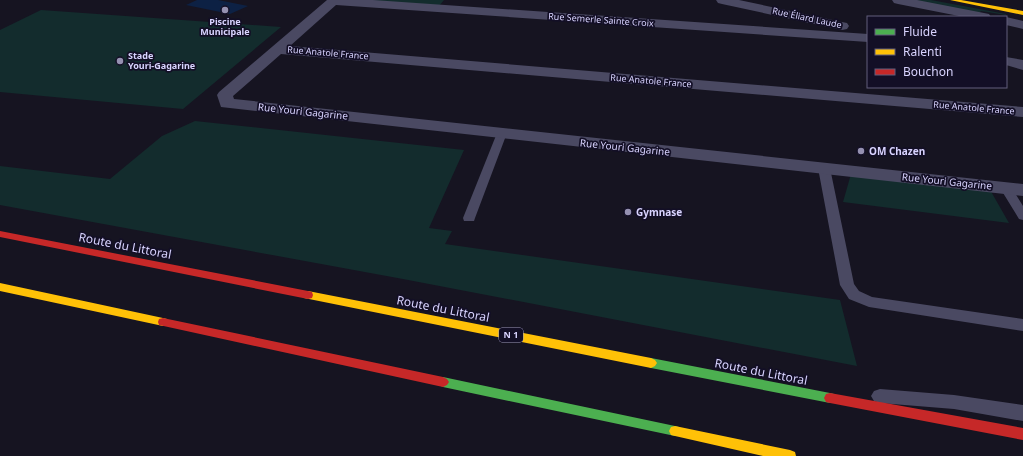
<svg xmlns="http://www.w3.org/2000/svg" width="1023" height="456" font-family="'Noto Sans',sans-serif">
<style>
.green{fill:#132c2d}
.water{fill:#0d2144}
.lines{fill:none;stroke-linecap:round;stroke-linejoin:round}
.lane{fill:#4a4962;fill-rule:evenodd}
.street{fill:#4a4962;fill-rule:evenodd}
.fast{fill:#4caf50;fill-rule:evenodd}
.slow{fill:#ffc107;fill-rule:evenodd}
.jam{fill:#c62828;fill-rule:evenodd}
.poi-dot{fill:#9591b1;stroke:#130f26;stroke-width:1.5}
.labels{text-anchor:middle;stroke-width:3.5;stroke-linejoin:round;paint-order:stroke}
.far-street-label{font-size:9px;fill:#d9d4ff;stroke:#130f26}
.far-poi-label{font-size:9px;font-weight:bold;fill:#d9d4ff;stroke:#130f26}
.shield{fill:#130f26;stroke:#9e99be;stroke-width:1}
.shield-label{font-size:9px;font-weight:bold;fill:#d9d4ff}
.street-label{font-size:10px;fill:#d9d4ff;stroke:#130f26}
.poi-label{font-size:10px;font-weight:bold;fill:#d9d4ff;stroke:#130f26;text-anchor:start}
.near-street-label{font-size:12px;fill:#d9d4ff;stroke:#130f26}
</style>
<rect width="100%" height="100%" fill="#161421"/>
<!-- green -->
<path class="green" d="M362,0h82l-5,6z
M907,0h24l75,14v1l-25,-4 -3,3z
M41,10l240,17 -98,82 -183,-17v-62z
M195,121l269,29 -35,78 23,3 -7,13 395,56 17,66 -454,-87 -403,-74v-39l110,13 52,-43z
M851,174l138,14 20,35 -166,-21z"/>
<!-- water -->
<path class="water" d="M197,0h21l30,6 -18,8 -44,-9z"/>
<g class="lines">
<!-- lane -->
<path class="lane" d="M502,130l5,3 -32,85 -1,3h-10l-1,-3 34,-85z
M824,165l4,1 2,2 24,116 5,7 13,6 151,22v12l-154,-24 -20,-8 -9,-14 -22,-117 2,-2z
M1006,184l4,1 13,21v14l-4,-1 -19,-31 2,-3z
M880,389l74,6 69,10v16l-69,-12 -74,-6 -6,-2 -3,-5 3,-5z"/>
<!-- street -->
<path class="street" d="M327,0h46l495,34v8l-532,-37 -46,41 733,61v10l-742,-63 -48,42 1,3 789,85v12l-802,-89 -4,-12 2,-3z
M716,0h23l103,22 5,1 2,3 -2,3 -5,1 -120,-26 -4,-1z
M892,0h25l67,13 5,1 2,3h-27l-66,-13 -4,-1z
M1006,17l17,4v8l-17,-4z
M1006,57l17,3v10l-17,-5z"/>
<!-- fast -->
<path class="fast" d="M651,358l179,35 4,1 2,4 -2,4 -4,1 -179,-35 -4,-2 -2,-3 2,-3z
M443,377l232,49 4,1 2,4 -2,4 -4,1 -232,-49 -4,-2 -2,-3 2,-3z"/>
<!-- slow -->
<path class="slow" d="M950,0h11l62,11v4z
M0,283l163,35 4,1 1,3 -1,3 -4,1 -163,-35z
M308,291l343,67 4,2 2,3 -2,3 -4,2 -347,-70 -1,-3 1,-3z
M675,426l115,24 5,2 1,4h-33l-88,-20 -4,-1 -2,-4 2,-4z"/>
<!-- jam -->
<path class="jam" d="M0,231l308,60 4,1 1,3 -1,3 -4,1 -308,-62z
M163,318l280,59 4,2 2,3 -2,3 -4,2 -284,-62 -1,-3 1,-3z
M830,393l193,35v12l-193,-37 -4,-1 -2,-4 2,-4z"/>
</g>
<!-- markers -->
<g class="poi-dot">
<circle cx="225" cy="10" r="4"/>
<circle cx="120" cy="61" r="4"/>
<circle cx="861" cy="151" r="4"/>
<circle cx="628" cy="212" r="4"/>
</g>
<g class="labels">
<!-- far-street labels -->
<g class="far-street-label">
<text transform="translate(807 18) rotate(12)" y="3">Rue Éliard Laude</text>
<text transform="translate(601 20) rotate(4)" y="3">Rue Semerle Sainte Croix</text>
<text transform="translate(328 53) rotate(5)" y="3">Rue Anatole France</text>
<text transform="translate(651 81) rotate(5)" y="3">Rue Anatole France</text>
<text transform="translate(974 108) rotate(5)" y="3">Rue Anatole France</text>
</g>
<!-- far-poi labels -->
<g class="far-poi-label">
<text x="225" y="25">Piscine<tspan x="225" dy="10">Municipale</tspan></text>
<text x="128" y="59" text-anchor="start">Stade<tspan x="128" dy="10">Youri-Gagarine</tspan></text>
</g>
<!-- shield labels -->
<rect class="shield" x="499" y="328" width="24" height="14" rx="3"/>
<g class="shield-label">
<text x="511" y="338">N 1</text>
</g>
<!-- street labels -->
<g class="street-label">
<text transform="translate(303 111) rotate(6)" y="4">Rue Youri Gagarine</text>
<text transform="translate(625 147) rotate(6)" y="4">Rue Youri Gagarine</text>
<text transform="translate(947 181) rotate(6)" y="4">Rue Youri Gagarine</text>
</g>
<!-- poi labels -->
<g class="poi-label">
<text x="869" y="155">OM Chazen</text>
<text x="636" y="216">Gymnase</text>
</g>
<!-- near-street labels -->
<g class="near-street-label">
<text transform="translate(125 246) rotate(11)" y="4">Route du Littoral</text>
<text transform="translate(443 309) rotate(11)" y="4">Route du Littoral</text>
<text transform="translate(761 372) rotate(11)" y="4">Route du Littoral</text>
</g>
</g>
<!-- legend -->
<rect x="867" y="16" width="140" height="72" fill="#130f26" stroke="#625e7d"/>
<rect x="875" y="29" width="20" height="6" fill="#4caf50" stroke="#625e7d"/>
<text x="903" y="36" font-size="12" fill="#d9d4ff">Fluide</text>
<rect x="875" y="49" width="20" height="6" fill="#ffc107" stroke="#625e7d"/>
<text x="903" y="56" font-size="12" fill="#d9d4ff">Ralenti</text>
<rect x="875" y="69" width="20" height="6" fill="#c62828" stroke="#625e7d"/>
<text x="903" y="76" font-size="12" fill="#d9d4ff">Bouchon</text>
</svg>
